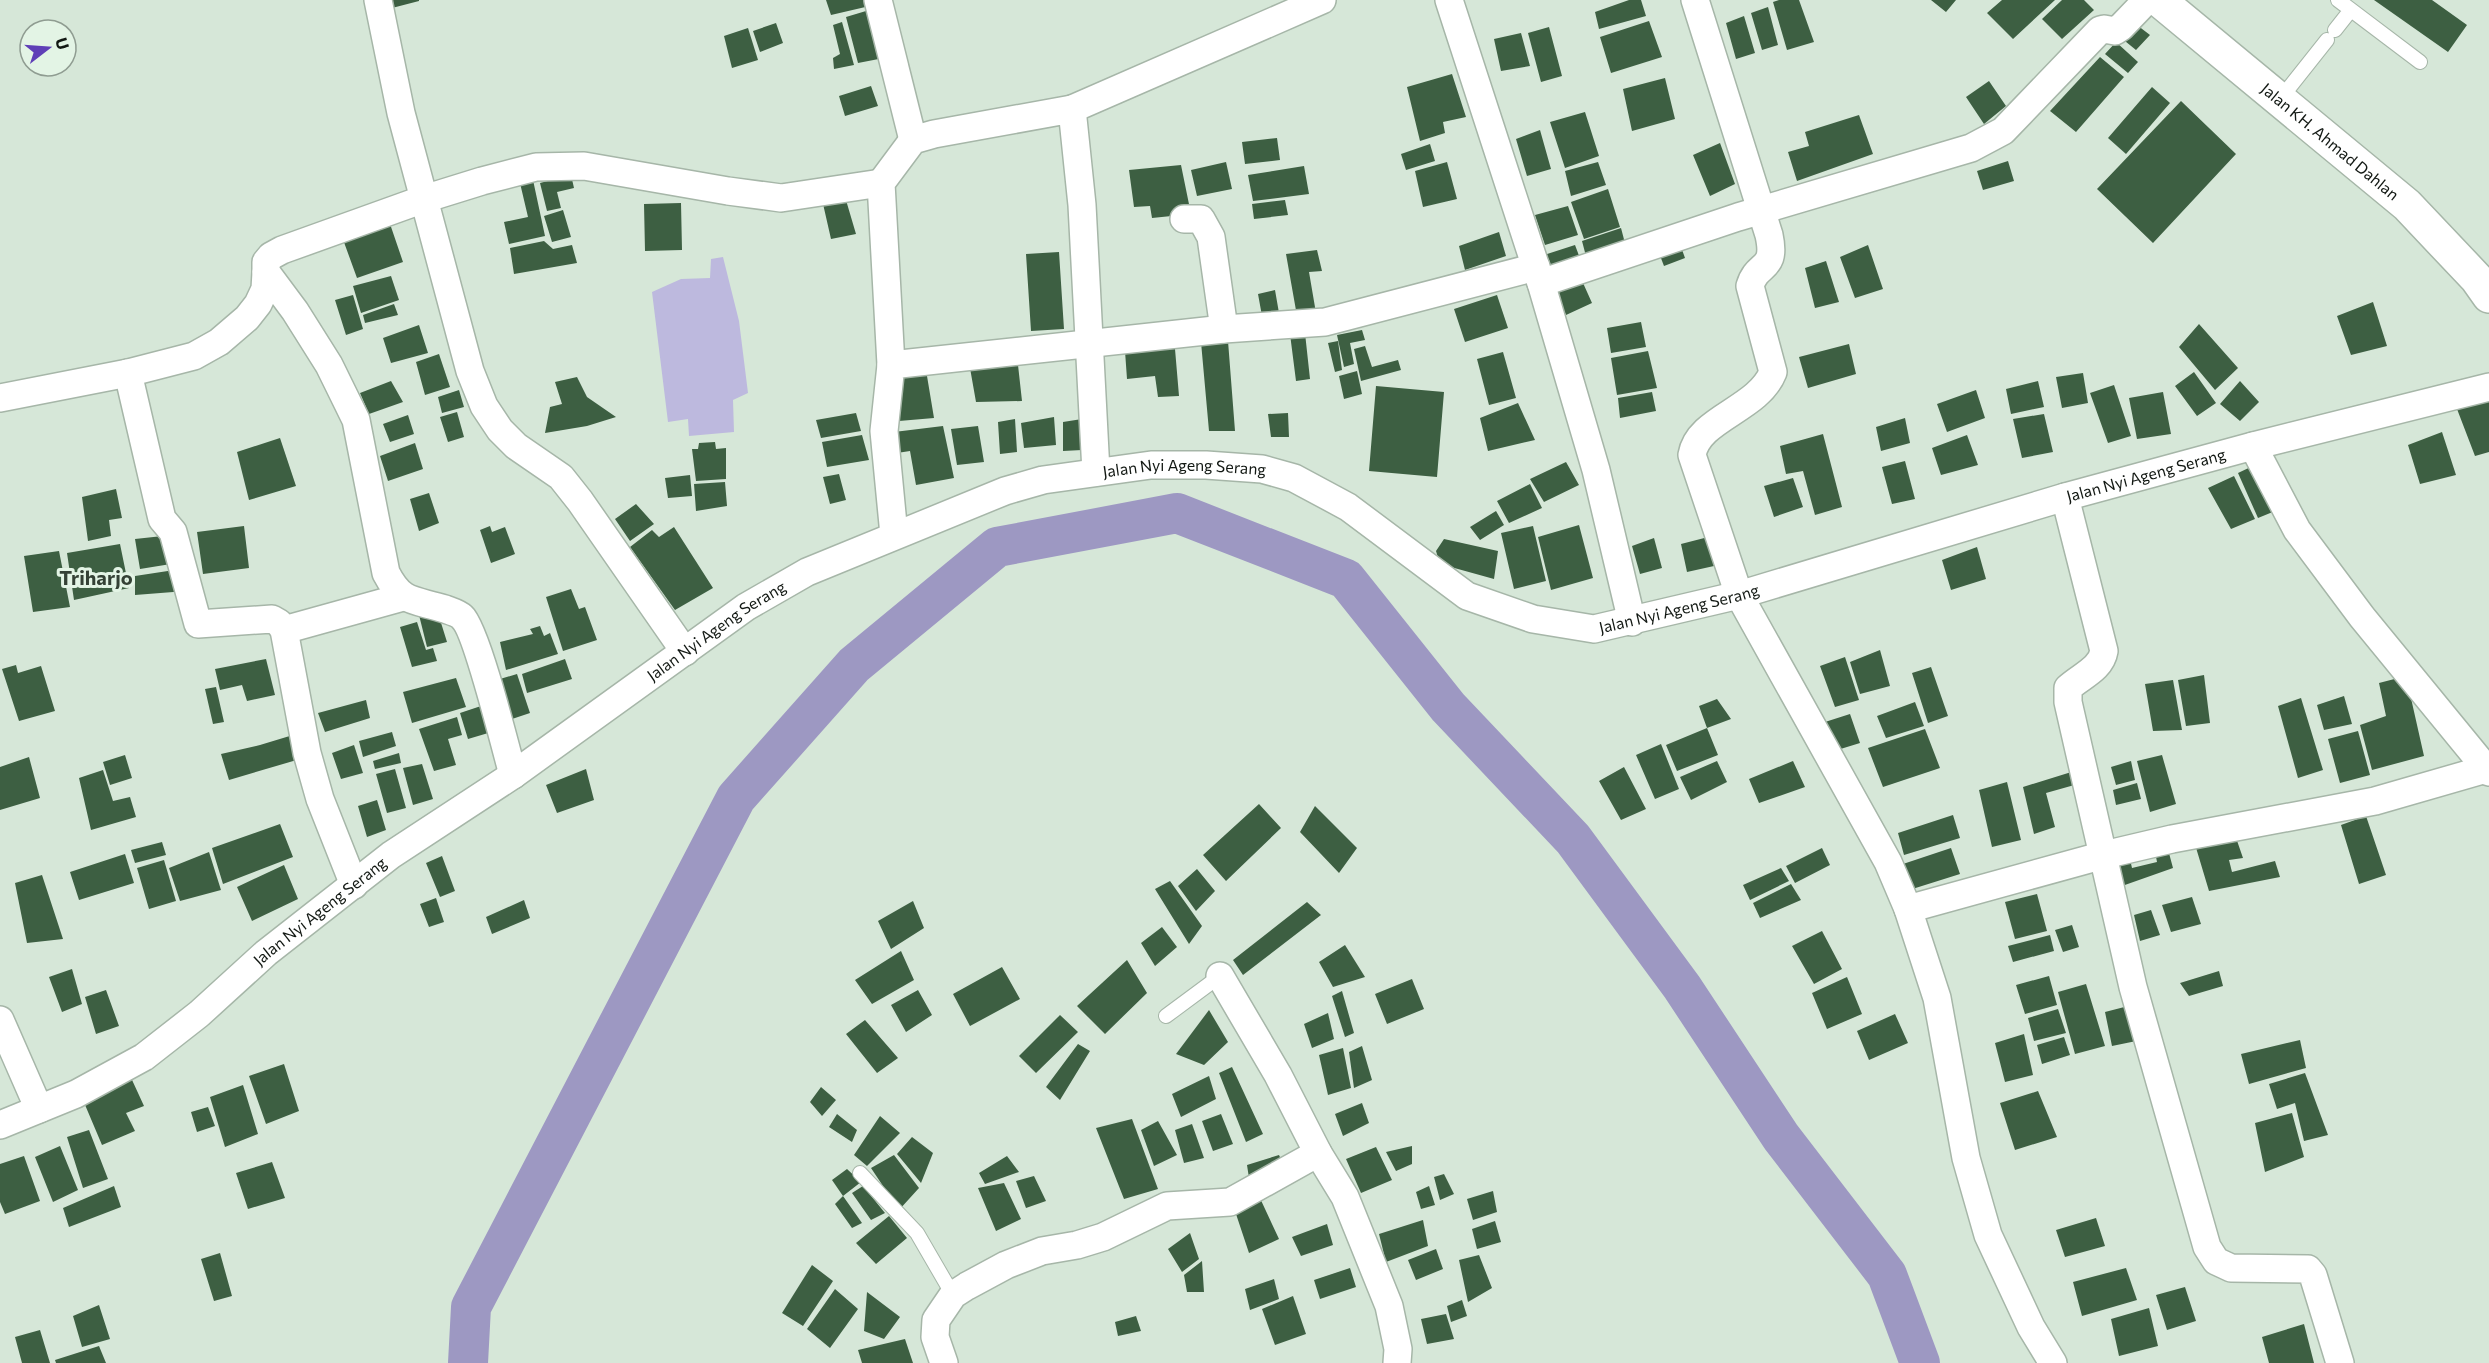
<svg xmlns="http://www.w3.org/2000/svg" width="2489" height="1363" font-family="Commissioner,sans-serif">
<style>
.green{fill:#bdb9de}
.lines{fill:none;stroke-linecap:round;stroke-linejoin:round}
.river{stroke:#9d98c2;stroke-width:40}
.building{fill:#3d5f42}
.lane-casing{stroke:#a6b6a8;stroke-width:16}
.street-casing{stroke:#a6b6a8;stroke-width:30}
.highway-casing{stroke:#a6b6a8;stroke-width:36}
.lane{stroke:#fff;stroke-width:14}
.street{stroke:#fff;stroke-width:27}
.highway{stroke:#fff;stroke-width:33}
.labels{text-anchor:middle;stroke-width:6;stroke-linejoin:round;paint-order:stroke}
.street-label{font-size:16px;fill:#121813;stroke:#e3f4e5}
.quarter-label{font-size:20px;font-weight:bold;fill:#344135;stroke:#e3f4e5}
</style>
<rect width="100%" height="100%" fill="#d6e7d8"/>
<!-- green -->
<path class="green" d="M723,257l16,64 9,72 -15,7 1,32 -45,4 -1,-17 -20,3 -16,-130 29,-13 29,-1 1,-19z"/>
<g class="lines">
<!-- river -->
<path class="river" d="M468,1363l3,-56 265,-509 118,-133 143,-118 180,-34 169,66 102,128 125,132 109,148 99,150 106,138 33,88"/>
</g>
<!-- building -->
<path class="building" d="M390,0h29v1l-27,7z
M826,0h47l1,5 -43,10z
M1629,0h12l5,16 -47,13 -4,-17z
M1779,0h20l15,42 -27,8 -14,-48z
M1931,0h25l-10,12z
M2002,0h53l-42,39 -26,-26z
M2062,0h22l10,10 -32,29 -20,-20z
M2374,0h58l35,25 -19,27z
M1768,7l10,38 -16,5 -11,-37z
M876,8l13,49 -31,6 -12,-46z
M1744,16l11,37 -19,6 -10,-36z
M1649,21l13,36 -51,16 -11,-36z
M842,22l12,43 -20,4 -1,-11 7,-4 -7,-29z
M2133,22l17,13 -14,15 -16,-13z
M776,23l7,20 -23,9 -7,-21z
M1549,27l13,49 -21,6 -13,-49z
M748,28l10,32 -26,8 -8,-32z
M1521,33l9,33 -29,5 -7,-32z
M2116,42l22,20 -10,11 -23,-19z
M2100,57l24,20 -48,55 -26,-21z
M1452,74l14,43 -23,5 2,11 -25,8 -13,-54z
M1665,78l10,41 -43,12 -9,-42z
M1989,81l17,25 -22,18 -18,-27z
M871,86l7,20 -33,10 -6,-20z
M2152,87l18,16 -44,51 -18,-16z
M2181,101l55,53 -83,89 -56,-54z
M1585,112l14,44 -34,12 -15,-46z
M1859,115l14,39 -76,27 -9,-29 21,-6 -4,-14z
M1540,130l11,39 -24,7 -11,-37z
M1277,138l3,22 -35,4 -3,-22z
M1720,143l15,41 -25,12 -17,-41z
M1430,144l5,17 -29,9 -5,-16z
M2008,161l6,20 -31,9 -6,-19z
M1226,162l6,27 -35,7 -6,-26z
M1447,162l10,37 -34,8 -8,-36z
M1598,162l8,23 -35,11 -6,-25z
M1181,165l10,49 -39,4 -2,-12 -16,1 -5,-37z
M1304,166l5,28 -56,7 -5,-26z
M571,175l3,13 -17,4 4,16 -14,3 -7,-28z
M533,180l12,56 -36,8 -5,-22 24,-5 -8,-34z
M1608,189l12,38 -36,12 -13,-37z
M843,190l13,44 -25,5 -10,-44z
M1285,200l3,15 -34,4 -2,-15z
M681,203l1,47 -37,1 -1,-47z
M1568,206l10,29 -33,10 -10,-30z
M563,210l8,27 -19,5 -8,-26z
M388,218l15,44 -46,16 -16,-44z
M1621,228l5,19 -39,13 -5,-19z
M1499,232l7,24 -41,14 -6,-24z
M544,241l9,8 19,-4 5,18 -63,11 -4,-26z
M1680,244l5,14 -21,8 -5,-13z
M1575,245l6,16 -29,11 -8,-17z
M1868,245l15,44 -28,9 -15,-41z
M1317,250l5,21 -13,1 7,41 -19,3 -11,-62z
M1059,252l5,77 -33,2 -5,-77z
M1826,261l13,41 -24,6 -10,-40z
M1579,274l13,29 -26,12 -14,-29z
M391,276l8,24 -38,13 -8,-27z
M1275,290l4,23 -17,3 -4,-22z
M353,295l10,34 -17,6 -11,-35z
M1497,295l11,33 -43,14 -11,-33z
M2373,302l14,44 -36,9 -14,-39z
M394,304l4,11 -33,8 -2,-8z
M1641,322l5,25 -35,6 -4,-25z
M2199,324l39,44 -23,22 -36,-43z
M419,325l9,28 -37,10 -8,-25z
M1362,330l3,10 -15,3 4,21 -10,3 -7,-32z
M1305,333l5,46 -14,2 -6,-47z
M1228,341l7,90h-26l-8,-89z
M1338,341l4,29 -7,2 -7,-29z
M1849,344l7,30 -48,14 -9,-31z
M1365,346l7,21 26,-7 3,10 -40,11 -7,-32z
M1175,349l4,47 -21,1 -3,-21 -28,3 -2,-28z
M1648,351l9,37 -40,7 -6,-37z
M1503,352l13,46 -27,7 -12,-46z
M439,354l11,33 -25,8 -9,-33z
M1018,365l4,36 -46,1 -6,-34z
M926,370l8,48 -35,3v-47z
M1357,371l5,23 -18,5 -5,-23z
M2194,372l22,31 -19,13 -22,-30z
M2083,373l5,30 -26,5 -6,-31z
M577,377l10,20 29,20 -29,9 -42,7 5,-26 12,-3 -7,-22z
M391,381l12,21 -34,12 -9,-21z
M2038,381l6,26 -33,7 -5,-25z
M2240,381l19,21 -19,19 -20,-17z
M2114,385l17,51 -23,7 -18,-50z
M1376,386l68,6 -7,85 -68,-6z
M459,390l5,17 -22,6 -4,-16z
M1976,390l9,28 -38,14 -10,-28z
M1652,392l4,19 -36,7 -2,-20z
M2163,392l8,42 -34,5 -8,-41z
M2489,398v54l-14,4 -18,-47z
M1518,403l17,37 -47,11 -8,-33z
M457,412l7,25 -16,5 -8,-25z
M856,413l5,18 -40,7 -5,-18z
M1288,413l1,24h-18l-3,-23z
M2044,414l9,38 -31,6 -9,-39z
M408,415l6,19 -24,8 -7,-18z
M1054,417l2,28 -32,3 -3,-25z
M1905,418l5,25 -29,8 -5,-24z
M1015,419l2,33 -17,2 -2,-32z
M1082,419v31l-19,1v-29z
M943,426l11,52 -38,7 -6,-34 -13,2 -3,-21z
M978,426l6,36 -27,3 -6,-36z
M2442,432l14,43 -36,9 -12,-39z
M1823,434l19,73 -27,8 -12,-44 -17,3 -6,-28z
M862,435l7,25 -42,7 -5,-25z
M1967,435l11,30 -37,10 -9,-27z
M280,438l16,48 -47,14 -12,-48z
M715,442l1,7 10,-1v31l-30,2 -4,-32h6l1,-6z
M415,443l8,26 -35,12 -8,-25z
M1905,461l10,38 -23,5 -10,-37z
M1566,462l13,23 -35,17 -14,-23z
M2257,464l23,45 -22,9 -20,-45z
M839,474l7,26 -16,4 -7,-27z
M690,475l2,21 -24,2 -3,-20z
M2234,476l21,43 -24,10 -23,-41z
M1793,478l10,29 -29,10 -10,-31z
M725,482l2,24 -31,5 -2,-27z
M1530,484l12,24 -33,15 -12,-22z
M116,489l6,29 -13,2 2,16 -23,5 -6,-44z
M429,493l10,30 -20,8 -9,-32z
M636,504l18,20 -24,17 -15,-22z
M1496,511l8,14 -24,15 -10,-13z
M1579,525l14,53 -42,12 -13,-53z
M244,526l5,42 -46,6 -6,-42z
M490,526l2,6 13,-5 10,27 -24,9 -11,-33z
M1533,526l13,55 -32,8 -13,-56z
M674,527l39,61 -38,22 -45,-63 22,-17 7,7z
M172,535l5,28 -37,6 -5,-30z
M1716,535l7,29 -36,8 -6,-28z
M1654,538l8,30 -22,6 -8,-28z
M1444,539l54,12 -4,28 -54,-15 -4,-13z
M120,544l9,44 -55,12 -7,-47z
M1977,547l9,32 -35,11 -9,-30z
M59,551l11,56 -37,5 -9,-56z
M181,569l5,22 -51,4v-19z
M571,589l8,20 6,-2 12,33 -34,11 -17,-54z
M437,610l10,32 -20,5 -8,-32z
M417,622l9,28 7,-2 4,13 -25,6 -12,-40z
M540,626l4,10 6,-3 8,21 -52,16 -6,-28 33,-8 -3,-5z
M1880,650l10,36 -30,8 -10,-32z
M1845,657l14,43 -24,7 -15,-41z
M266,659l9,36 -28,6 -5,-16 -22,5 -5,-21z
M565,659l7,20 -45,14 -5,-19z
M16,665l2,8 23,-7 14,45 -36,10 -17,-52z
M1931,667l17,49 -20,7 -16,-50z
M517,674l13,39 -18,6 -12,-40z
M2204,675l6,48 -24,3 -8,-46z
M2406,676l18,80 -52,14 -12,-45 26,-9 -7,-33z
M456,678l10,29 -54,16 -9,-31z
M2173,680l9,50 -29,1 -8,-47z
M216,687l8,35 -11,2 -8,-35z
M2344,696l8,28 -28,6 -7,-25z
M2301,698l22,72 -25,8 -20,-72z
M1717,699l14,20 -24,9 -8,-22z
M366,700l4,18 -45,14 -7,-19z
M1915,702l9,24 -38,12 -9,-22z
M487,704l8,27 -27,8 -8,-26z
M1850,714l10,29 -26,8 -9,-29z
M457,717l5,18 -14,4 8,26 -22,6 -15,-42z
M1707,728l11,27 -41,16 -11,-26z
M1925,729l15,39 -57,19 -15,-39z
M2358,731l12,44 -30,8 -12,-44z
M392,732l4,14 -33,11 -4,-16z
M293,735l7,24 -71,21 -8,-26 39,-9z
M1661,744l18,45 -24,10 -19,-44z
M354,745l9,28 -22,6 -9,-26z
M399,753l2,10 -26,6 -2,-8z
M125,755l7,23 -22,7 -7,-23z
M2162,755l14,49 -26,8 -13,-51z
M29,757l11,41 -40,12v-43z
M1717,761l10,21 -36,18 -11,-23z
M1793,761l12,26 -46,16 -10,-24z
M2131,761l4,19 -19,5 -5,-18z
M422,764l11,35 -20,6 -10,-37z
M1624,767l22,42 -25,11 -22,-39z
M395,769l11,39 -19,5 -11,-39z
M586,769l8,31 -37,13 -11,-28z
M2081,769l4,13 -39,11 9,34 -21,7 -11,-47z
M103,770l10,31 17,-4 6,20 -45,13 -12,-52z
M2007,782l14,58 -29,7 -13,-57z
M2137,783l4,16 -25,6 -3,-15z
M377,800l9,30 -19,7 -9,-31z
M1259,804l22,24 -55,53 -23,-26z
M1315,806l42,42 -18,25 -39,-41z
M1953,815l7,23 -56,17 -6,-22z
M2366,816l20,59 -27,9 -18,-59z
M280,824l13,33 -70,27 -11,-36z
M2234,832l9,26 -14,2 3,12 43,-11 5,16 -71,14 -15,-50z
M162,842l4,13 -31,8 -4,-13z
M2166,842l7,26 -51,18 -7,-26 14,-5 3,13 25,-6 -3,-16z
M1822,848l8,17 -35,18 -9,-17z
M1951,848l9,26 -54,17 -6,-26z
M209,852l12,38 -41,11 -11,-33z
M125,854l9,29 -55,17 -9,-28z
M442,856l13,35 -15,6 -14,-34z
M164,860l12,41 -27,8 -12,-41z
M284,865l14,34 -46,22 -15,-34z
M1781,868l8,13 -39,19 -7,-15z
M1197,869l18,22 -19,20 -18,-25z
M42,875l21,64 -36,4 -12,-60z
M1170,881l32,45 -13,18 -34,-55z
M1791,884l10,16 -41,18 -7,-15z
M2037,894l10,37 -32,8 -10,-37z
M2192,897l9,27 -30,8 -9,-27z
M436,898l8,24 -15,5 -9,-23z
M524,900l6,18 -38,16 -6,-17z
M913,901l11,27 -33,21 -13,-28z
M1307,902l14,13 -78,60 -10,-15z
M2151,910l9,25 -20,6 -6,-26z
M2072,925l7,22 -16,5 -8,-22z
M1162,927l15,20 -22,19 -14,-23z
M1822,931l20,38 -28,15 -22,-38z
M2050,935l4,16 -41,11 -5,-16z
M1345,945l20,32 -32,10 -14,-25z
M901,951l13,29 -42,24 -17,-24z
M1127,960l20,33 -42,41 -28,-28z
M1002,967l18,32 -50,27 -17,-32z
M72,969l10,35 -20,8 -13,-35z
M2219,971l4,15 -34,10 -9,-13z
M2049,976l8,29 -32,9 -9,-29z
M1847,977l15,37 -35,15 -15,-36z
M1412,979l12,30 -37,15 -12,-30z
M2086,984l19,62 -30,8 -17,-62z
M106,990l13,36 -23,8 -11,-37z
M918,990l14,25 -26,17 -15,-27z
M1342,991l12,42 -9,4 -13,-41z
M2136,1004l10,35 -34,7 -7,-34z
M2058,1009l8,24 -32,8 -6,-23z
M1209,1010l19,32 -24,23 -28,-11z
M1328,1013l6,26 -22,9 -8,-24z
M1895,1014l13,29 -39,17 -12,-29z
M1060,1015l18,17 -42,41 -17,-17z
M865,1020l33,38 -21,15 -31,-39z
M2024,1034l9,41 -28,7 -10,-39z
M2064,1037l6,18 -28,9 -5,-19z
M2300,1040l6,28 -57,16 -8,-30z
M1078,1044l12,7 -30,49 -14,-13z
M1362,1046l10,34 -18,8 -5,-36z
M1343,1048l8,40 -23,7 -9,-40z
M284,1064l15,47 -33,13 -17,-48z
M1232,1067l31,67 -17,8 -27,-69z
M127,1069l17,37 -18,7 9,18 -33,14 -22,-52z
M2305,1073l23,62 -24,6 -9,-38 -18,6 -8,-25z
M1209,1076l7,23 -35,18 -9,-23z
M243,1085l15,49 -33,13 -15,-50z
M821,1087l15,13 -14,16 -12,-14z
M2038,1091l19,46 -42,13 -15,-47z
M1362,1103l7,20 -26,13 -8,-22z
M208,1107l7,19 -18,6 -6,-20z
M2292,1113l12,44 -39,15 -10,-49z
M837,1114l20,16 -5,12 -23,-15z
M1221,1114l12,30 -20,7 -11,-30z
M880,1116l20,17 -33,33 -13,-11z
M1132,1119l26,70 -34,10 -28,-71z
M1158,1121l19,34 -23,11 -13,-36z
M1192,1124l12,34 -20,5 -9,-33z
M89,1130l19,49 -25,9 -16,-51z
M912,1137l21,16 -12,30 -24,-29z
M60,1146l18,44 -25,12 -18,-45z
M1412,1146v18l-16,7 -10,-19z
M1376,1147l16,33 -31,13 -15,-34z
M894,1155l25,33 -20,22 -28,-42z
M1279,1155l5,11 -35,12 -2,-13z
M24,1156l16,45 -35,13 -5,-12v-38z
M1007,1156l12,16 -34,12 -6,-11z
M272,1162l13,36 -37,11 -12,-36z
M847,1169l14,13 -18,14 -11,-16z
M1444,1174l10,20 -14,6 -6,-23z
M1034,1176l12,25 -20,7 -10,-27z
M1004,1183l17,36 -25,12 -18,-43z
M114,1186l7,21 -52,20 -6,-19z
M863,1186l22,27 -14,7 -19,-27z
M1429,1186l6,19 -14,4 -5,-17z
M1493,1191l4,21 -24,8 -6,-21z
M843,1196l19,27 -10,5 -17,-24z
M1259,1196l20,43 -30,14 -16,-48z
M889,1216l18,22 -31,26 -20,-21z
M2096,1218l9,28 -40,11 -9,-27z
M1423,1220l5,26 -42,16 -7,-28z
M1495,1221l6,21 -24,7 -5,-20z
M1327,1224l6,21 -32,11 -9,-19z
M1190,1233l9,26 -17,13 -14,-23z
M1436,1249l7,20 -27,11 -8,-20z
M220,1253l12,43 -18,5 -13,-42z
M1479,1255l13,33 -24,14 -9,-42z
M1202,1261l2,31h-17l-3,-17z
M812,1265l21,16 -30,45 -21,-13z
M1350,1268l6,19 -36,12 -6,-19z
M2126,1268l11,32 -55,16 -9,-34z
M1274,1279l5,20 -29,11 -5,-21z
M2185,1287l11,34 -29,9 -11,-35z
M835,1289l23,20 -28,39 -23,-19z
M867,1292l33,25 -16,22 -20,-8z
M1293,1296l13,38 -31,11 -13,-36z
M1462,1300l5,16 -16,6 -4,-16z
M99,1305l11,34 -28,8 -9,-31z
M2149,1308l9,38 -39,10 -8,-37z
M1446,1314l8,25 -27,5 -6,-25z
M1136,1316l5,15 -23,5 -3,-14z
M2304,1324l10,39h-45l-7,-26z
M40,1330l10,33h-28l-7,-26z
M905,1339l8,24h-51l-4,-13z
M99,1346l7,17h-50l-1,-3z"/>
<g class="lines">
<!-- lane casing -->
<g class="lane-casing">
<path id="lane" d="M2338,0l82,62
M2335,30l15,-19
M2281,98l46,-58
M1166,1016l54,-40
M860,1173l57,60 36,62"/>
</g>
<!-- street casing -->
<g class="street-casing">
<g id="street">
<path d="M378,0l23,113 69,258 14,35 16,24 16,16 45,31 19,24 105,151"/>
<path d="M878,0l35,140"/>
<path d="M1449,0l92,283 55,187 36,152"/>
<path d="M1695,0l74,235c8,37 -12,26 -19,51l23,86c-15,38 -75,46 -81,83l47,140 149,267 20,47 29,89 29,160 22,77 43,92 22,36"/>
<path d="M1072,109l250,-109"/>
<path d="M1184,219h17l10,18 13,92"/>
<path d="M1541,283l197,-66 233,-69 32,-17 97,-101 4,-1 11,2 6,-4 26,-27"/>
<path d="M891,365l-10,-182 32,-43 21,-6 138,-25 10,96 14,267"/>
<path d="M128,373l34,146 11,13 25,92 74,-5 7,4 5,7 23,123 13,46 34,86"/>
<path d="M0,398l128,-25 66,-17 25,-14 28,-24 11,-14 7,-15 1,-17"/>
<path d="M2253,446l44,84 65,87 127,155"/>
<path d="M2065,497l39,154c-3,18 -23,25 -36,37v14l65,285 74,260 9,14 15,7 77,1 5,6 27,88"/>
<path d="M894,535l-10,-104 7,-66 333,-36 101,-7 211,-55"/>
<path d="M284,630l119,-33"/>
<path d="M513,775c-7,-26 -37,-146 -51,-158 -4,-4 -12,-6 -17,-8 -32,-10 -43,-5 -59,-36l-30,-153 -27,-55 -34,-54 -29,-39v-10l5,-6 11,-6 142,-51 58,-18 54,-14 48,-1 144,25 53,7 100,-15"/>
<path d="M1908,909l196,-54 68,-16 203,-38 111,-32"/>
<path d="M1220,976l58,99 40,78 27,44 44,109 9,43 -1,14"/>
<path d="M0,1020l39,89"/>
<path id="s1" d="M0,1125l76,-31 68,-37 55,-43 67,-61 125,-98 122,-80 233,-168 61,-35 198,-81 38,-11 108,-15h55l56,4 32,9 54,29 119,89 66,23 61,10 145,-34 326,-98 188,-51 236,-59"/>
<path d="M944,1363l-9,-26 1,-17 17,-25 14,-9 39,-21 36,-14 35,-6 26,-8 64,-31 63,-4 88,-49"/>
</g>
</g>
<!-- highway casing -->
<g class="highway-casing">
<g id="highway">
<path id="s2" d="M2159,0l248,205 70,74 12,17"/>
</g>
</g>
<!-- lane -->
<use href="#lane" class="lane"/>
<!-- street -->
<use href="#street" class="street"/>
<!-- highway -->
<use href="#highway" class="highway"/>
</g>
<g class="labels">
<!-- street labels -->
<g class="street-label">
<text dy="6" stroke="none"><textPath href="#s2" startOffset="222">Jalan KH. Ahmad Dahlan</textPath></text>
<text dy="6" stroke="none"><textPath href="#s1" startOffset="1378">Jalan Nyi Ageng Serang</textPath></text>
<text dy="6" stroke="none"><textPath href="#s1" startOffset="2404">Jalan Nyi Ageng Serang</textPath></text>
<text dy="6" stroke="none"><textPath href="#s1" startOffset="1918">Jalan Nyi Ageng Serang</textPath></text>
<text dy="6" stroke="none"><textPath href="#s1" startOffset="874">Jalan Nyi Ageng Serang</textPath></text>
<text dy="6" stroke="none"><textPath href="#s1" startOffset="388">Jalan Nyi Ageng Serang</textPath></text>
</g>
<!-- quarter labels -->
<g class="quarter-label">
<text x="96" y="585">Triharjo</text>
</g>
</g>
<!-- north arrow -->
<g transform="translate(48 48) rotate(73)"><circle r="28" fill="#e3f4e5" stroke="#8f9c91" stroke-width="1.5"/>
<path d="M0-4.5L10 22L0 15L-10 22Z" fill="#5f3fb7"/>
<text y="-9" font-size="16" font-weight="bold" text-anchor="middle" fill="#121813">U</text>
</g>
</svg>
